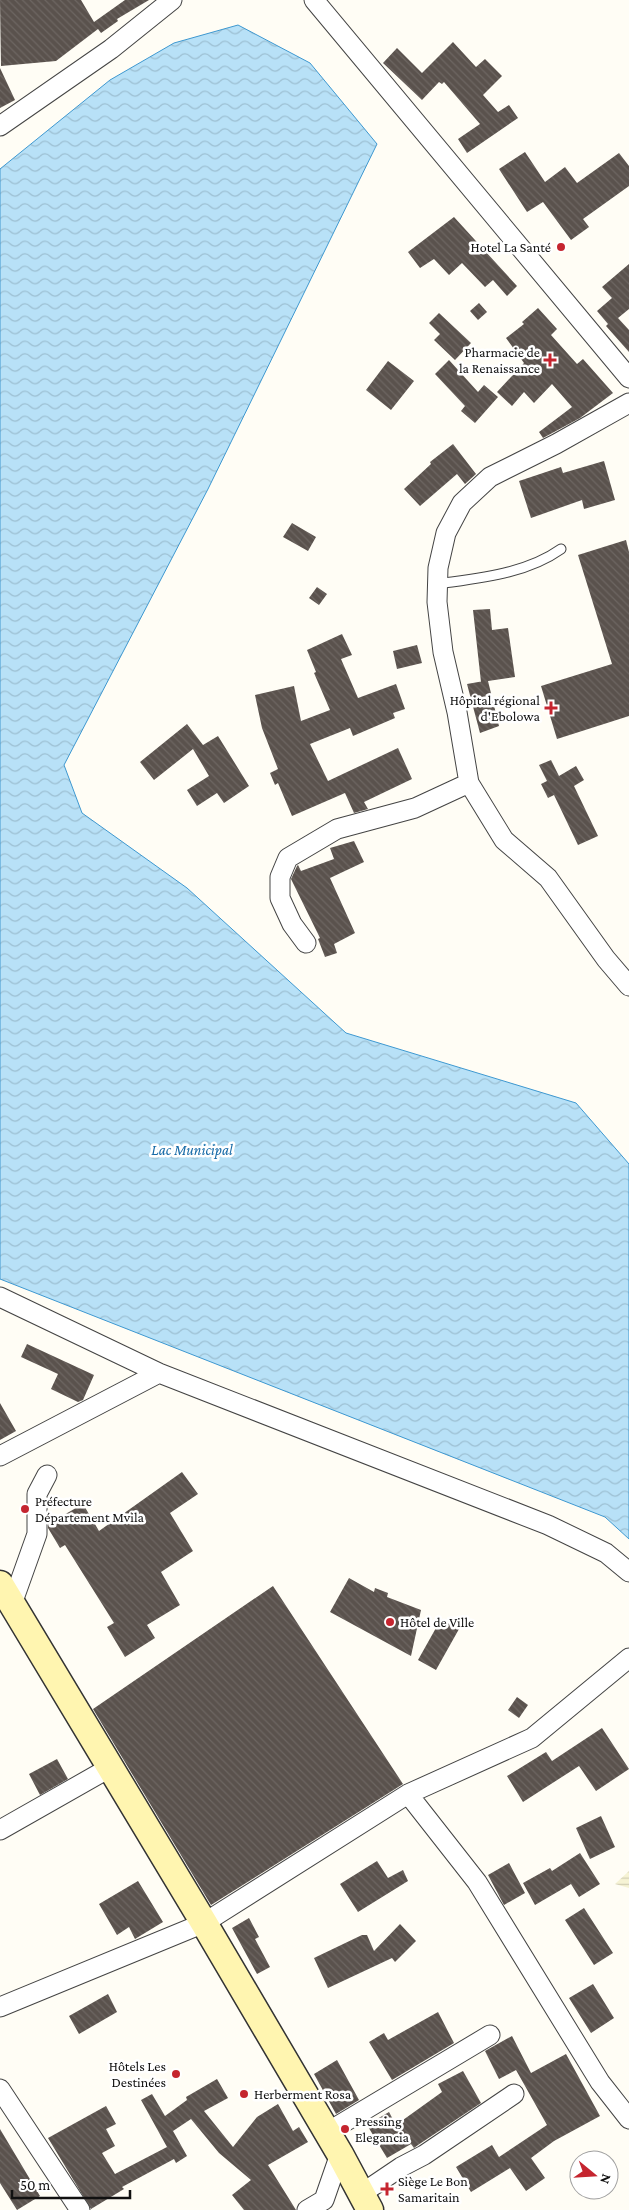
<svg xmlns="http://www.w3.org/2000/svg" width="629" height="2210" font-family="'Crimson Pro',serif">
<style>
.farmland{fill:url(#farmland-rules)}
.water{fill:url(#water-waves);stroke:#3e98d0}
.building{fill:url(#building-back-hatch)}
.lines{fill:none;stroke-linecap:round;stroke-linejoin:round}
.lane-casing{stroke:#444;stroke-width:11}
.street-casing{stroke:#444;stroke-width:21}
.secondary-casing{stroke:#333;stroke-width:29}
.lane{stroke:#fff;stroke-width:9}
.street{stroke:#fff;stroke-width:19}
.secondary{stroke:#fff5b0;stroke-width:26}
.poi-dot{fill:#c5252f;stroke:#fff;stroke-width:2}
.labels{text-anchor:middle;stroke-width:5;stroke-linejoin:round;paint-order:stroke}
.poi-label{font-size:14px;fill:#111;stroke:#fff;text-anchor:start}
.water-label{font-size:15px;font-style:italic;fill:#166aa7;stroke:#fff}
</style>
<defs>
<pattern id="farmland-rules" width="6" height="5" patternUnits="userSpaceOnUse" patternTransform="scale(1.25)"><rect width="6" height="5" fill="#f6f3d4"/><path d="M0 2.5h6" fill="none" stroke="#d2cfb5"/></pattern>
<pattern id="water-waves" width="16" height="10" patternUnits="userSpaceOnUse" patternTransform="scale(1.25)"><rect width="16" height="10" fill="#b8e1f7"/><path d="M0 5q4-4 8 0t8 0" fill="none" stroke="#9dc0d3"/></pattern>
<pattern id="building-back-hatch" width="6" height="6" patternUnits="userSpaceOnUse" patternTransform="scale(1.25)"><rect width="6" height="6" fill="#5a524d"/><path d="M-1 5l2 2M0 0l6 6M5-1l2 2" fill="none" stroke="#6d6662"/></pattern>
</defs>
<rect width="100%" height="100%" fill="#fffdf5"/>
<!-- farmland -->
<path class="farmland" d="M629,1871v17l-14,-4z"/>
<!-- water -->
<path class="water" d="M238,25l72,38 67,81 -169,345 -144,276 18,48 105,75 159,145 230,70 53,61v375l-24,-22 -605,-238v-1110l110,-89 64,-37z"/>
<!-- building -->
<path class="building" d="M0,0h81l13,22 31,-22h24l-32,19 1,2 -17,12 -3,-4 -42,32 -55,5z
M453,42l23,25 9,-8 17,17 -19,19 15,17 11,-7 9,13 -51,35 -9,-14 22,-15 -36,-42 -2,2 -3,-2 -17,18 -39,-37 14,-15 25,25z
M0,68l15,32 -15,8z
M525,152l20,30 20,-15 12,16 42,-30 10,13v20l-46,33 6,8 -18,13 -28,-38 -16,10 -28,-43z
M454,217l63,69 -10,10 -14,-16 -8,7 -23,-24 -13,12 -15,-16 -14,9 -12,-16z
M629,264v45l-11,9 11,12v22l-23,-26 2,-2 -11,-13 15,-13 -10,-11z
M479,303l8,9 -9,8 -8,-9z
M538,308l19,21 -6,6 26,29 6,-5 30,34 -33,25 -37,20 -4,-6 33,-25 -20,-23 -18,19 -10,-11 -12,14 -15,-14 27,-29 -18,-25 18,-14 -2,-2z
M439,313l32,30 -16,17 -21,-20 6,-6 -11,-11z
M449,360l29,32 6,-7 14,12 -23,26 -14,-12 4,-5 -30,-32z
M388,361l26,20 -23,29 -25,-20z
M453,444l23,30 -11,10 -8,-10 -37,32 -16,-17 27,-25 -1,-2z
M604,461l11,39 -31,9 -2,-9 -51,18 -12,-37 42,-14 2,6z
M292,523l24,14 -8,14 -25,-14z
M626,540l3,12v164l-72,23 -16,-53 71,-22 -34,-109z
M317,587l10,7 -8,11 -10,-7z
M490,609l2,21 16,-2 7,49 -27,4 11,45 -19,7 -13,-49 17,-3 -3,1 -8,-72z
M342,634l10,21 -11,4 17,39 38,-14 9,25 -12,4 2,5 -42,18 -3,-8 -40,16 18,37 70,-33 14,31 -48,23 4,7 -14,4 -9,-20 -53,23 -14,-33 -3,2 -5,-12 8,-4 -16,-41 -7,-33 39,-9 7,35 29,-11 -16,-37 2,-1 -9,-22z
M417,645l5,18 -25,6 -4,-18z
M187,724l16,21 15,-9 31,50 -25,17 -7,-10 -20,13 -10,-16 22,-14 -16,-27 -39,31 -14,-18z
M551,760l8,16 17,-10 8,14 -10,6 24,50 -20,9 -24,-50 -6,3 -7,-14 6,-3 -8,-16z
M354,841l10,21 -34,16 25,55 -21,11 3,9 -12,4 -7,-18 2,-1 -29,-59 6,-13 1,-1 3,6 33,-12 -4,-11z
M27,1344l67,31 -11,25 -5,2 -27,-13 7,-15 -37,-17z
M0,1403l16,28 -16,9z
M182,1472l16,22 -28,19 23,38 -32,21 19,33 -33,20 8,13 -30,19 -18,-30 7,-4 -49,-78 -5,3 -12,-20v-4l35,-20 16,27z
M349,1578l25,14 1,-4 13,5 -1,4 34,13 -10,46 -81,-44z
M273,1586l130,198 -192,121 -118,-196z
M441,1619l18,10 -23,41 -18,-10z
M517,1697l11,8 -9,13 -11,-8z
M602,1728l27,41 -33,22 -17,-25 -56,36 -16,-26 39,-24 6,9z
M57,1759l11,20 -28,16 -11,-21z
M601,1816l14,31 -25,12 -14,-31z
M580,1853l20,31 -21,13 -8,-13 -36,21 -12,-22 27,-15 2,3z
M377,1861l11,17 15,-8 5,11 -50,31 -18,-28z
M509,1863l16,30 -21,12 -16,-30z
M138,1881l25,41 -28,17 -6,-12 -12,8 -18,-31z
M584,1908l29,45 -19,12 -29,-45z
M249,1918l10,19 -4,2 15,28 -13,7 -25,-46z
M400,1924l16,17 -21,21 -3,-4 -64,30 -14,-30 48,-23h5l7,16z
M593,1984l21,34 -23,15 -22,-35z
M108,1994l9,18 -38,22 -10,-18z
M438,2012l16,31 -62,37 -23,-38 15,-9 4,7z
M512,2036l19,37 35,-19 34,62 -46,25 -23,17 14,20 -19,13 -16,-23 -39,24 -15,-25 36,-22 7,12 48,-32 -31,-55 -17,9 -14,-28z
M337,2060l22,40 -23,14 -22,-40z
M463,2071l18,32 -63,42 -4,3 -3,-4 -24,14 -20,-33 22,-13 7,13 46,-33 -4,-8z
M217,2079l11,19 -24,13 29,36 24,-30 21,-13 15,27 6,-4 9,15 -40,23 28,45h-52l-12,-15 19,-15 -32,-27 -28,-34 -18,12 14,25 -11,7 -2,-4 -52,28 2,2 -33,20 -43,-71 58,-32 10,18 -10,5 9,17 -13,7 13,21 52,-27 -26,-47 11,-6 13,22 22,-16 -1,-3z
M0,2129l40,67 -23,14 -17,-27z"/>
<g class="lines">
<!-- lane casing -->
<g class="lane-casing">
<path id="lane" d="M438,584c41,-6 88,-10 123,-35"/>
</g>
<!-- street casing -->
<g class="street-casing">
<path id="street" d="M314,0l315,378
M0,126l111,-77 61,-49
M629,403l-73,41 -66,33 -28,26 -16,30 -8,35 -1,34 6,50 14,60 12,71 35,57 44,38 58,81 23,27
M306,943l-14,-19 -12,-26v-21l8,-19 49,-29 78,-21 54,-25
M0,1297l159,76 389,152 58,28 23,19
M0,1456l159,-83
M12,1604l25,-70v-40l10,-19
M408,1794l69,88 123,200 29,37
M0,1830l111,-63
M0,2007l204,-84 204,-129 124,-56 97,-80
M0,2089l80,121
M326,2133l164,-98
M361,2194l40,-27 23,-12 90,-61
M307,2210l17,-10 16,-46"/>
</g>
<!-- secondary casing -->
<g class="secondary-casing">
<path id="secondary" d="M0,1584l204,339 136,231 30,56"/>
</g>
<!-- lane -->
<use href="#lane" class="lane"/>
<!-- street -->
<use href="#street" class="street"/>
<!-- secondary -->
<use href="#secondary" class="secondary"/>
</g>
<!-- markers -->
<g class="poi-dot">
<circle cx="561" cy="247" r="5"/>
<path d="M547.5 352.5h5v5h5v5h-5v5h-5v-5h-5v-5h5z"/>
<path d="M548.5 700.5h5v5h5v5h-5v5h-5v-5h-5v-5h5z"/>
<circle cx="25" cy="1509" r="5"/>
<circle cx="390" cy="1622" r="5"/>
<circle cx="176" cy="2074" r="5"/>
<circle cx="244" cy="2094" r="5"/>
<circle cx="345" cy="2129" r="5"/>
<path d="M384.5 2181.5h5v5h5v5h-5v5h-5v-5h-5v-5h5z"/>
</g>
<g class="labels">
<!-- poi labels -->
<g class="poi-label">
<text x="551" y="252" text-anchor="end">Hotel La Santé</text>
<text x="540" y="357" text-anchor="end">Pharmacie de<tspan x="540" dy="16">la Renaissance</tspan></text>
<text x="540" y="705" text-anchor="end">Hôpital régional<tspan x="540" dy="16">d'Ebolowa</tspan></text>
<text x="35" y="1506">Préfecture<tspan x="35" dy="16">Département Mvila</tspan></text>
<text x="400" y="1627">Hôtel de Ville</text>
<text x="166" y="2071" text-anchor="end">Hôtels Les<tspan x="166" dy="16">Destinées</tspan></text>
<text x="254" y="2099">Herberment Rosa</text>
<text x="355" y="2126">Pressing<tspan x="355" dy="16">Elegancia</tspan></text>
<text x="398" y="2186">Siège Le Bon<tspan x="398" dy="16">Samaritain</tspan></text>
</g>
<!-- water labels -->
<g class="water-label">
<text x="192" y="1155">Lac Municipal</text>
</g>
</g>
<!-- north arrow -->
<g transform="translate(594 2175) rotate(108)"><circle r="24" fill="#ffffff" stroke="#a0a0a0"/>
<path d="M0-4L9 19L0 12L-9 19Z" fill="#c5252f"/>
<text y="-8" font-size="14" font-weight="bold" text-anchor="middle" fill="#111111">N</text>
</g>
<!-- scale -->
<path d="M12 2190v8h118v-8" fill="none" stroke="#111111" stroke-width="2.5"/>
<text x="20" y="2190" font-size="15" fill="#111111" stroke="#ffffff" stroke-width="4" paint-order="stroke">50 m</text>
</svg>
